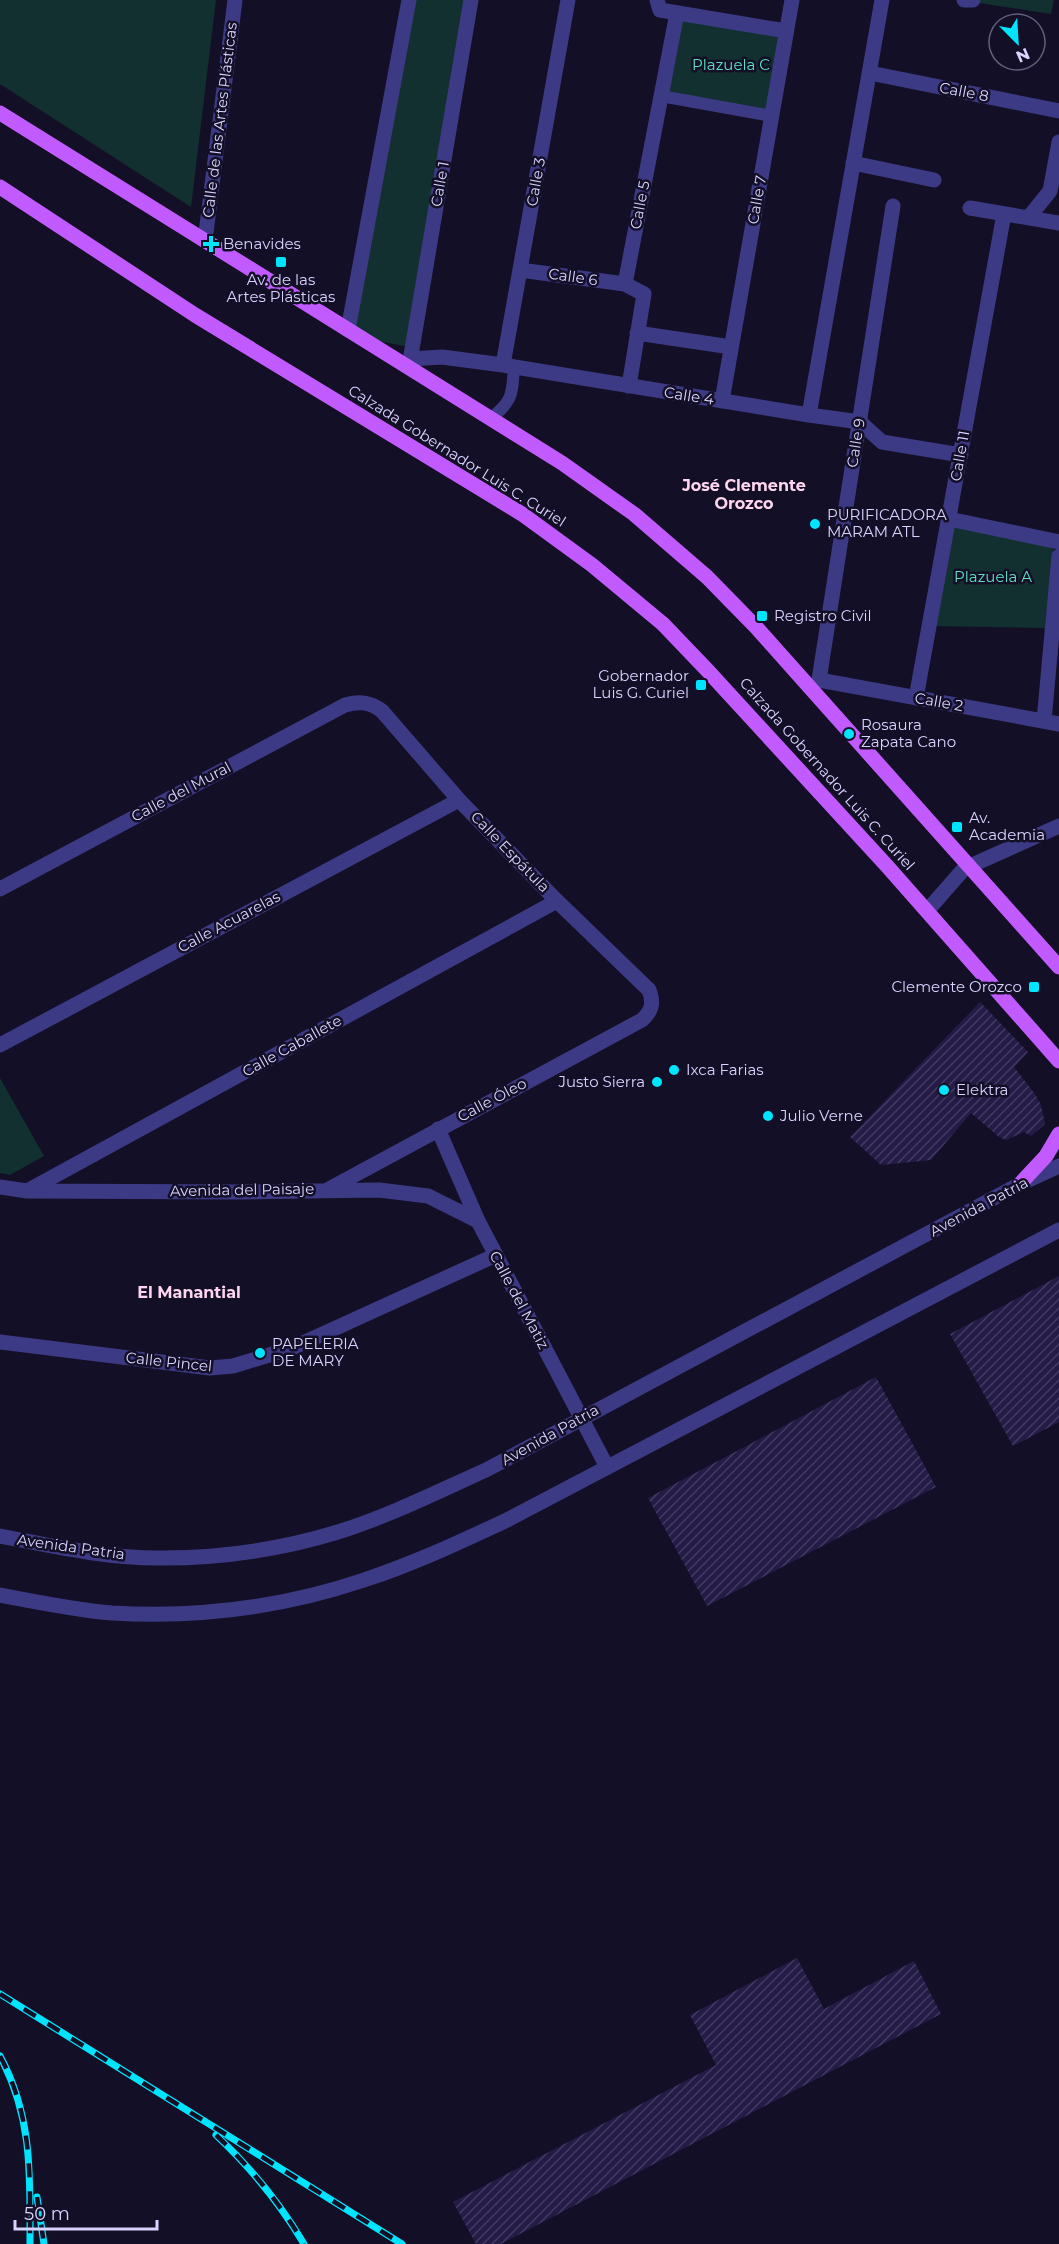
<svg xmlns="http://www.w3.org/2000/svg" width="1059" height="2244" font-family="Montserrat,sans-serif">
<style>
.green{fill:#12302f}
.building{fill:url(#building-hatch)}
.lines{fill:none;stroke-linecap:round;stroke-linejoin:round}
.pedestrian{stroke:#3d3a85;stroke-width:12}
.minor{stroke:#3d3a85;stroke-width:15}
.tertiary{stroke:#3d3a85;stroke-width:15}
.primary{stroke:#c25bff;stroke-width:15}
.rail-casing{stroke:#00e5ff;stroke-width:7}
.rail{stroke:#130f26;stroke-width:4.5;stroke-dasharray:14;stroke-linecap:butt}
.poi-dot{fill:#00e5ff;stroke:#130f26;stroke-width:2}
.labels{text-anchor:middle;stroke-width:5;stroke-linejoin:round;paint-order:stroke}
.park-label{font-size:15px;fill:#5fe0c0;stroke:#130f26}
.street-label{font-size:15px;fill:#d9d4ff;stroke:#130f26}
.poi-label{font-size:15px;fill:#d9d4ff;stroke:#130f26;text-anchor:start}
.neighbourhood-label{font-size:16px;font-weight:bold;fill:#ffd6f0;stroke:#130f26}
</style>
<defs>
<pattern id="building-hatch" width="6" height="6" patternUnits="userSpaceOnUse" patternTransform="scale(1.5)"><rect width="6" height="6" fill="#241b47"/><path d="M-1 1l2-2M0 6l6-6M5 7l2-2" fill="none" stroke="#433b63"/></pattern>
</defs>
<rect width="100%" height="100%" fill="#130f26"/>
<!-- green -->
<path class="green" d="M0,0h216l-25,207 -191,-123z
M413,0h57l-61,347 -40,-8 -20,-9z
M973,0h81l-3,14 -78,-12z
M677,13l109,18 -14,85 -111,-20z
M949,519l106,16 -10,93 -115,-2z
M0,1078l44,78 -34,19 -10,-2z"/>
<!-- building -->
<path class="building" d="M980,1002l48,50 -14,15 21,27 6,11 4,19 -14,12 -7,-4 -18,8 -7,-3 -28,-24 -40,47 -50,5 -31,-28z
M1059,1276v146l-46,24 -63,-112z
M876,1377l60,110 -229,119 -59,-108z
M797,1958l27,51 90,-48 27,53 -440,230h-25l-23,-42 263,-137 -26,-50z"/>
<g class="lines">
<!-- pedestrian -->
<path class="pedestrian" d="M661,96l111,20
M490,419c23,-18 22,-24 24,-52"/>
<!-- minor -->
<path class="minor" d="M657,0l3,10 126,21
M964,0h9
M870,73l189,38
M853,163l81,17
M893,206l-74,474 240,44
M970,208l89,15
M1029,217l21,-26 9,-49
M205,241l30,-241
M520,270l105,14
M348,330l61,-330
M637,333l94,14
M410,359l32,-2 61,8 306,50 51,7 22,20 79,13
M503,365l65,-365
M409,367l62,-367
M629,386l15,-92 -19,-10 52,-271
M722,401l70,-401
M809,415l73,-415
M949,519l110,23
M916,698l88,-484
M1044,721l15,-165
M0,889l345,-184c15,-4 25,-3 37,6l77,89 98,101 92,89c5,13 3,21 -7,30l-315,170
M927,911l35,-40 8,-5 89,-40
M0,1045l459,-245
M438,1129l40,92 129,246
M0,1187l27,4 213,1 139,-2 49,6 50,25
M27,1191l530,-290
M0,1342l210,26 23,-2 59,-18 204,-93"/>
<!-- tertiary -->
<path class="tertiary" d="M0,1536c53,10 109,23 163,22 58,0 119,-9 175,-26 51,-16 99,-40 148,-62l534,-286 39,-18
M0,1595c37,7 75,15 112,18 85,5 172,-6 252,-33 49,-16 96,-38 143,-60l552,-290"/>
<!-- primary -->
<path class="primary" d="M0,113l562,350 72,51 73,63 49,50 303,340
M0,187l195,128 327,199 70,51 71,59 45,47 179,195 172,195
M1020,1184l26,-28 13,-22"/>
<!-- rail casing -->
<g class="rail-casing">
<path id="rail" d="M0,1994l402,250
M0,2056c33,62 30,120 30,188
M216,2135c35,33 64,68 88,109
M37,2197l7,47"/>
</g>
<!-- rail -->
<use href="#rail" class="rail"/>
</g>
<!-- markers -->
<g class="poi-dot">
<path d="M208 235h6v6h6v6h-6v6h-6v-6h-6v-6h6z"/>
<rect x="275" y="256" width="12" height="12" rx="3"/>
<circle cx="815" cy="524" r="6"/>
<rect x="756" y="610" width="12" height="12" rx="3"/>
<rect x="695" y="679" width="12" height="12" rx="3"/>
<circle cx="849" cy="734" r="6"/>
<rect x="951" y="821" width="12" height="12" rx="3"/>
<rect x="1028" y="981" width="12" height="12" rx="3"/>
<circle cx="674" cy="1070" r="6"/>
<circle cx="657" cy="1082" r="6"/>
<circle cx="944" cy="1090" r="6"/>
<circle cx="768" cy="1116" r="6"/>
<circle cx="260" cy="1353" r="6"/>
</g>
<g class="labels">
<!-- park labels -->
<g class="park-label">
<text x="731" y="70">Plazuela C</text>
<text x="993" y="582">Plazuela A</text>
</g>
<!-- street labels -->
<g class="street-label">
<text transform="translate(964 92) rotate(11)" y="5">Calle 8</text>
<text transform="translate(220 120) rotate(-83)" y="5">Calle de las Artes Plásticas</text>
<text transform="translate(536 182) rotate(-80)" y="5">Calle 3</text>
<text transform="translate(440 184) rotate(-80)" y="5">Calle 1</text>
<text transform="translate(757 200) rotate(-80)" y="5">Calle 7</text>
<text transform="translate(640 205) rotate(-79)" y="5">Calle 5</text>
<text transform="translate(573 277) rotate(8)" y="5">Calle 6</text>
<text transform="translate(689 396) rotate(9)" y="5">Calle 4</text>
<text transform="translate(856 443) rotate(-81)" y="5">Calle 9</text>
<text transform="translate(457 456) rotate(32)" y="5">Calzada Gobernador Luis C. Curiel</text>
<text transform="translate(960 456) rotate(-80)" y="5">Calle 11</text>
<text transform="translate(939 702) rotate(10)" y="5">Calle 2</text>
<text transform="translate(827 774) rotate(48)" y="5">Calzada Gobernador Luis C. Curiel</text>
<text transform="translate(181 792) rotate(-28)" y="5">Calle del Mural</text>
<text transform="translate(510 852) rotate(46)" y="5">Calle Espátula</text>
<text transform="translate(229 922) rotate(-28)" y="5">Calle Acuarelas</text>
<text transform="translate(292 1046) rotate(-29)" y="5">Calle Caballete</text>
<text transform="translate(492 1100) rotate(-28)" y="5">Calle Óleo</text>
<text transform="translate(242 1190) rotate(-1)" y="5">Avenida del Paisaje</text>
<text transform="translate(979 1207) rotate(-28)" y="5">Avenida Patria</text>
<text transform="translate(519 1300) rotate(62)" y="5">Calle del Matiz</text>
<text transform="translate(169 1362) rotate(6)" y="5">Calle Pincel</text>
<text transform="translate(550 1435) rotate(-29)" y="5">Avenida Patria</text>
<text transform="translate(71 1547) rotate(8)" y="5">Avenida Patria</text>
</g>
<!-- poi labels -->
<g class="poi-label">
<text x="223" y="249">Benavides</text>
<text x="281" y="285" text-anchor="middle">Av. de las<tspan x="281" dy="17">Artes Plásticas</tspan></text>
<text x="827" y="520">PURIFICADORA<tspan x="827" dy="17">MARAM ATL</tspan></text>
<text x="774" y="621">Registro Civil</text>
<text x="689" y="681" text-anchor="end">Gobernador<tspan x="689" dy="17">Luis G. Curiel</tspan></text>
<text x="861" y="730">Rosaura<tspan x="861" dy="17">Zapata Cano</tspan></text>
<text x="969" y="823">Av.<tspan x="969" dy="17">Academia</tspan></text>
<text x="1022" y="992" text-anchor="end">Clemente Orozco</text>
<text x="686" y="1075">Ixca Farias</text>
<text x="645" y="1087" text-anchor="end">Justo Sierra</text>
<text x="956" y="1095">Elektra</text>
<text x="780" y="1121">Julio Verne</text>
<text x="272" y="1349">PAPELERIA<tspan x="272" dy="17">DE MARY</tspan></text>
</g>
<!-- neighbourhood labels -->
<g class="neighbourhood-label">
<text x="744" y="491">José Clemente<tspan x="744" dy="18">Orozco</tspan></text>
<text x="189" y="1298">El Manantial</text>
</g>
</g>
<!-- north arrow -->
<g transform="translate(1017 42) rotate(156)"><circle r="28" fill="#130f26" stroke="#625e7d" stroke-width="1.5"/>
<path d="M0-4.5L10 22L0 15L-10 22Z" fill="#00e5ff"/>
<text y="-9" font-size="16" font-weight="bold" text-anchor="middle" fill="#d9d4ff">N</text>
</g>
<!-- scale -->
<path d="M15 2220v9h142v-9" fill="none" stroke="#d9d4ff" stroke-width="3"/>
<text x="24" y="2220" font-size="18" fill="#d9d4ff" stroke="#130f26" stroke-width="4.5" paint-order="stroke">50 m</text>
</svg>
